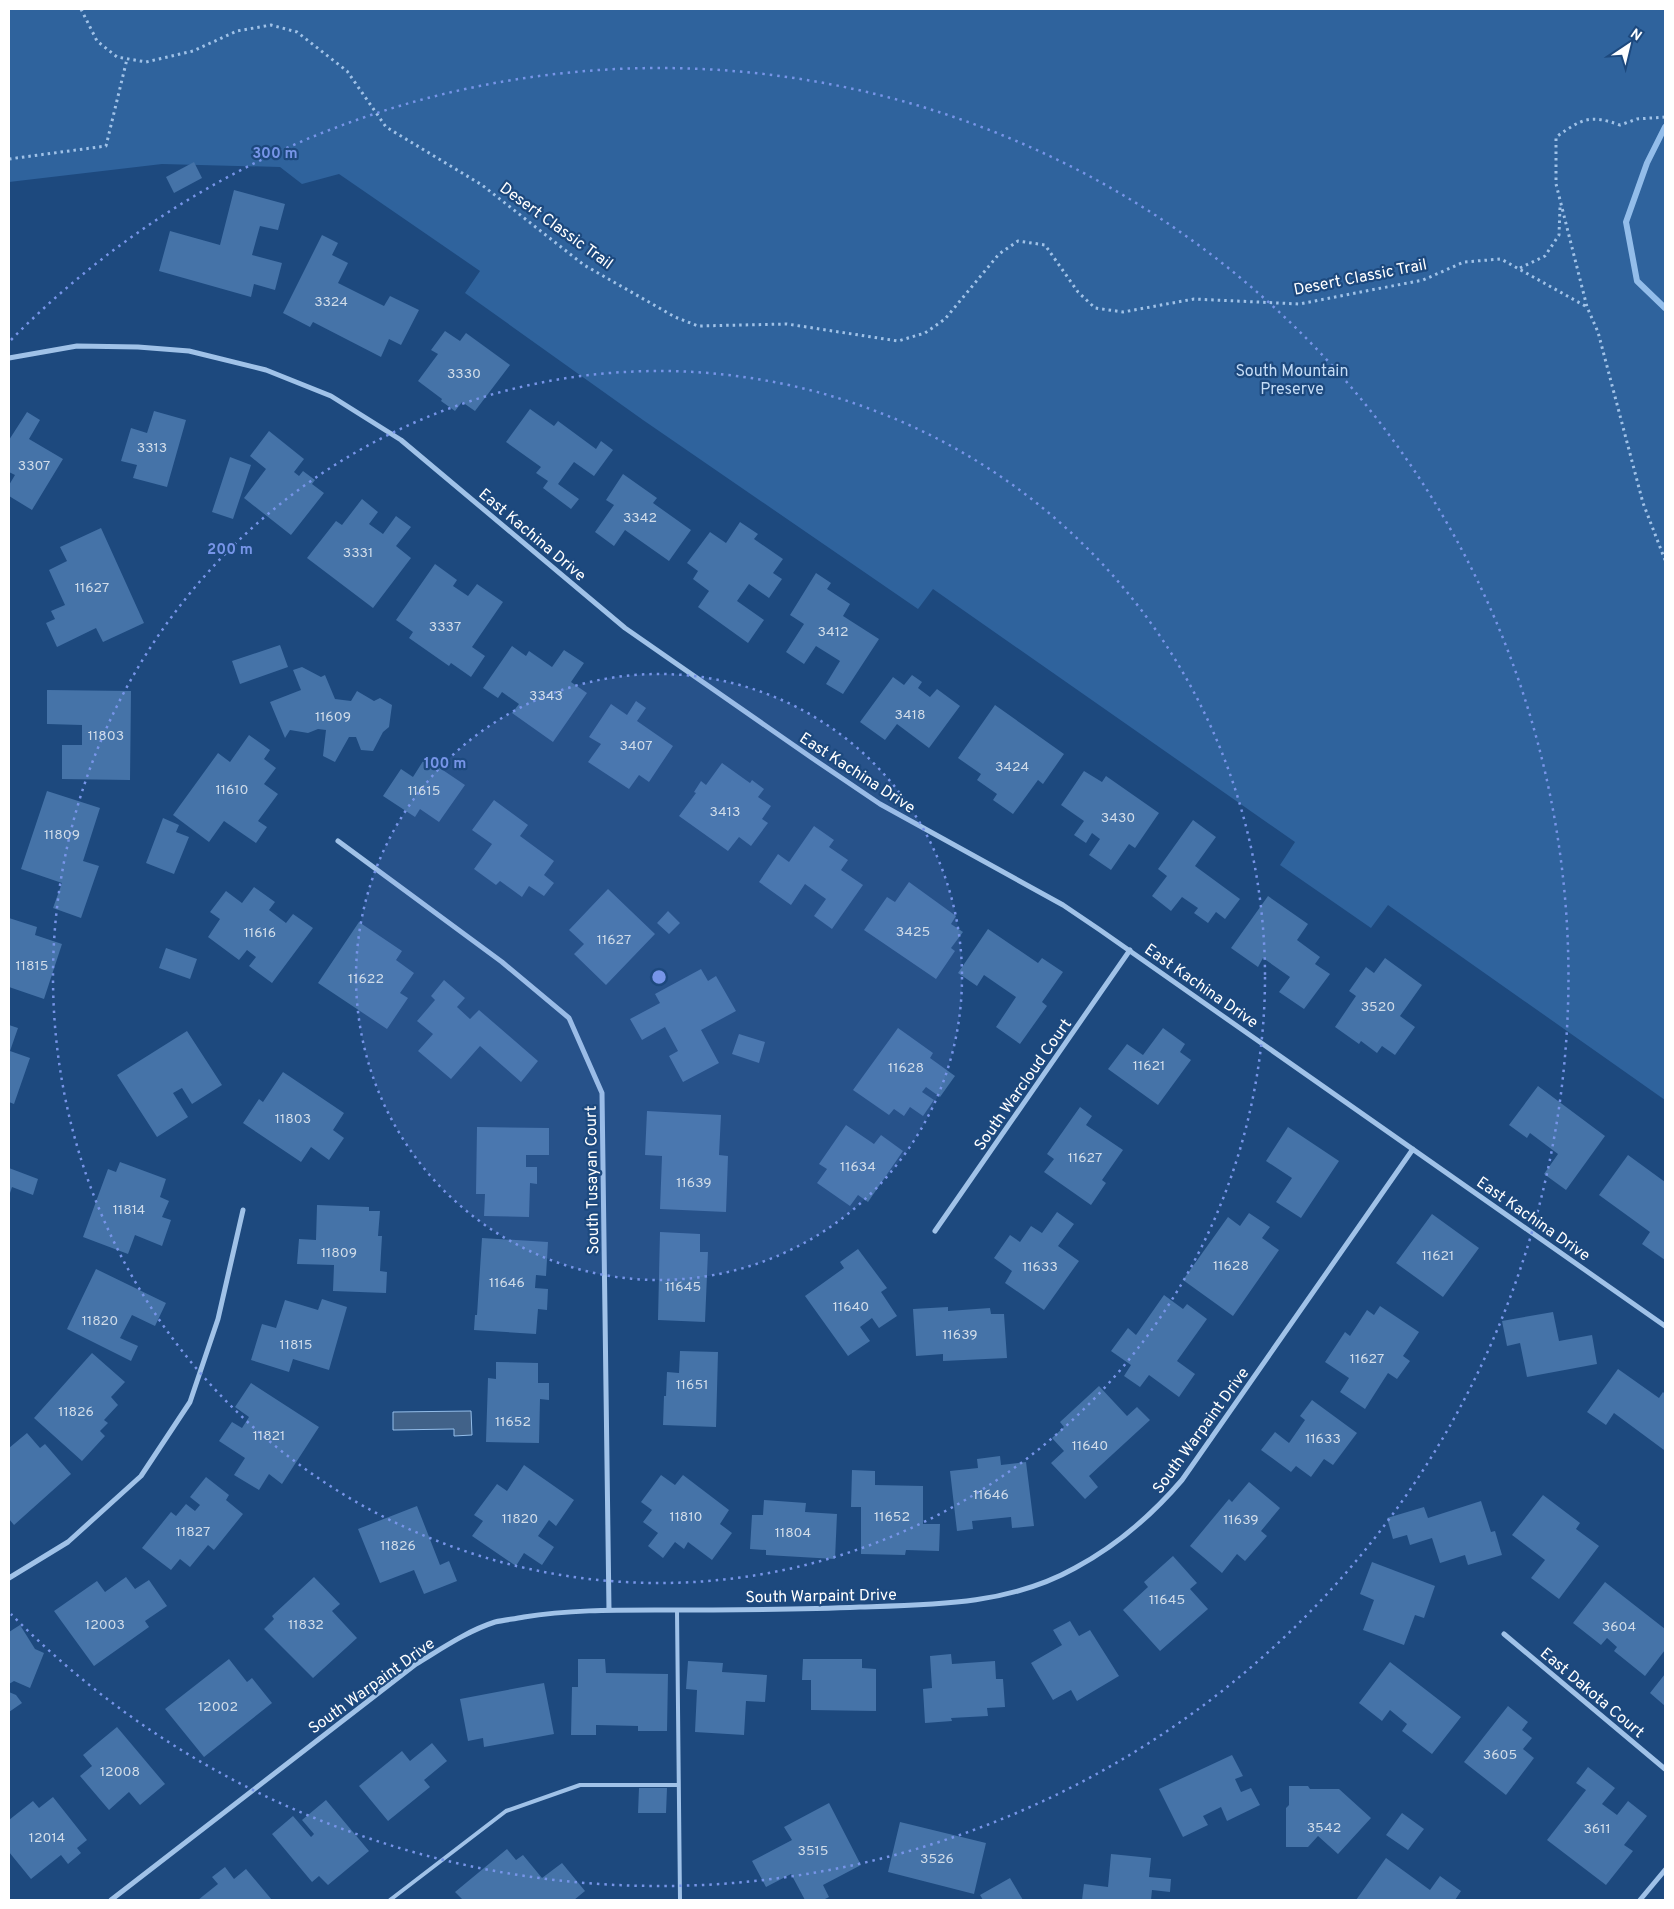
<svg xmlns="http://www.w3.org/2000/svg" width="1674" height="1909" font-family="Overpass,sans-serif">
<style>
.green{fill:#2f639d}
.water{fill:#416289;stroke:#93bdea}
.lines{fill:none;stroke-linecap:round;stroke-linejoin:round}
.stream{stroke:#93bdea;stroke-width:6}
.building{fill:#4573a8}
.path{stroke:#a0c2e8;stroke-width:3;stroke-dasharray:2.5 4;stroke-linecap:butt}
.service{stroke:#a0c2e8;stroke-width:4}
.minor{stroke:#a0c2e8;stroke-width:5}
.ring{fill:none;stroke:#7795e8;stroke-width:2.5;stroke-dasharray:2.5 5}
.labels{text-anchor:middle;stroke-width:4.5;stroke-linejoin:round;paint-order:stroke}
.number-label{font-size:14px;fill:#d0dce9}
.street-label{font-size:16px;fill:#fff;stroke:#1d497e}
.park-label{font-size:16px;fill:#c4dcf6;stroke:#1d497e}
.centre{fill:#7795e8;stroke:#1d497e;stroke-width:2.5}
.ring-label{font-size:15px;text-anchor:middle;font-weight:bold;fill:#7795e8;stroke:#1d497e;stroke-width:4.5;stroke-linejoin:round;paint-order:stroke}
</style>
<rect width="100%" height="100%" fill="#1d497e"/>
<!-- green -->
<path class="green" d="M9,9h1656v1091l-277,-195 -17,23 -91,-63 15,-23 -362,-253 -15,20 -275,-189 -178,-127 15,-22 -141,-97 -37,10 -22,-17 -118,-3 -153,18z"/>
<!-- water -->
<path class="water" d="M471,1411l1,24 -18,1v-7l-61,1v-18z"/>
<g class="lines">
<!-- stream -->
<path class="stream" d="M1665,127l-18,36 -21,59 11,59 28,27"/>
</g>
<!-- building -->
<path class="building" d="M194,162l8,16 -28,15 -8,-16z
M234,190l51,14 -7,26 -18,-4 -8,29 30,8 -7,27 -21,-6 -3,13 -92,-26 11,-40 50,14z
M322,235l16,8 -6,12 16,8 -10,20 46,23 6,-10 29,14 -18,35 -12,-6 -8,18 -68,-35 -3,5 -27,-14z
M445,331l15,10 6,-8 44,32 -35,46 -13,-9 -7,9 -14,-10 1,-2 -24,-18 20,-27 -7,-4z
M530,409l24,17 4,-5 38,28 5,-8 12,9 -19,26 -20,-14 -16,22 21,15 -8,10 -28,-21 5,-7 -12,-8 5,-6 -35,-25z
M154,411l32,9 -19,67 -34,-9 4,-13 -16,-4 10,-33 16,5z
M27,412l13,8 -11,19 34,20 -31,51 -23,-14v-11l6,-10 -6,-3v-32z
M269,431l35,28 -10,13 5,4 4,-5 12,9 -3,4 12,9 -33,42 -47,-37 22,-29 -16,-13z
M230,457l21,8 -18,54 -21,-7z
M623,474l34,24 -4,5 38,27 -22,31 -44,-31 -11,16 -19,-14 19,-27 -8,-5z
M362,499l16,13 -9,12 14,10 13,-18 15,11 -15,19 15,12 -38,50 -66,-50 29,-37 6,4z
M740,522l18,12 -4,5 29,20 -10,14 9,6 -13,19 -20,-14 -12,17 27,19 -16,23 -50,-36 11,-16 -16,-12 5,-8 -11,-8 23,-31 16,11z
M101,528l43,95 -41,19 -7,-14 -39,19 -11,-24 9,-4 -4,-8 14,-6 -16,-35 18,-9 -7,-14z
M435,564l22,16 -4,6 15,10 9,-12 26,18 -31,45 13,9 -14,21 -20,-14 -2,3 -40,-28 4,-6 -17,-12z
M816,573l15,10 -4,6 23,15 -7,12 36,23 -36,55 -17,-10 14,-23 -24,-15 -12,18 -18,-12 18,-28 -14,-9z
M280,645l8,22 -48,17 -8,-23z
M512,646l14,10 3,-5 23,16 12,-17 20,13 -13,19 16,11 -34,49 -41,-29 7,-9 -17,-12 -4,6 -15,-10z
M302,667l19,10 4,-2 10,24 16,2 6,-10 17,10 6,-3 12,7 -3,22 -6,5 -10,19 -12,-1 -5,-13h-7l-14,25 -12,-6 3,-26 -8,-1 -10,4 -18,-3 -5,8 -15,-36 31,-12 -8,-20z
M912,675l10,7 -4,6 12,9 7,-8 23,17 -31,42 -32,-24 -12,16 -25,-18 33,-45 11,8z
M47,690l84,1 -1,89 -68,-1v-34h20v-20l-35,-1z
M636,701l10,7 -9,13 36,25 -24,36 -10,-7 -10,14 -41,-27 13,-18 -12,-7 22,-33 16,11z
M995,705l69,49 -21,30 -5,-4 -25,34 -20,-14 4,-6 -20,-14 4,-6 -23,-16z
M249,735l21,15 -6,9 12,9 -12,16 14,10 -20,27 9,6 -11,16 -32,-22 -15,21 -36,-27 45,-62 12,9z
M425,758l40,27 -26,37 -19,-13 -5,8 -32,-21 18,-27 12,8z
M722,763l28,20 2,-3 12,9 -6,8 13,9 -9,13 6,4 -17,23 -12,-9 -11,14 -49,-35 17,-23 -2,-1 7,-11 5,4z
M1084,771l18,11 4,-6 53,37 -24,35 -6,-4 -18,26 -22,-15 11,-16 -8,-6 -6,10 -12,-8 10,-14 -23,-16z
M47,791l53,17 -17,53 16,5 -18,52 -28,-10 9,-25 -41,-14z
M494,800l34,25 -8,11 34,25 -10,14 10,8 -10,13 -15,-10 -7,11 -22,-16 -4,4 -22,-16 18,-25 -20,-14z
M163,818l16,7 -3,7 13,5 -15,37 -28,-11z
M1193,820l23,17 -21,29 45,33 -15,20 -9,-7 -8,11 -14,-10 4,-5 -16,-11 -11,14 -19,-15 15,-20 -9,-7z
M814,826l20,14 -5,7 19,13 -7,10 22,15 -31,44 -18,-13 12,-17 -21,-15 -14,21 -32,-23 19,-28 11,8z
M909,882l47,34 -5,8 12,8 -12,16 4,3 -19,28 -72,-49 23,-33 8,5z
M254,887l21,15 -6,8 17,13 7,-9 20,14 -41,55 -23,-17 7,-9 -9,-7 -8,10 -31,-23 12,-18 -10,-7 16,-21 16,12z
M608,889l47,45 -49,51 -32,-31 10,-10 -15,-14z
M1268,896l40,28 -11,16 23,17 -5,7 15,10 -26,35 -25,-17 11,-15 -27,-19 -5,9 -27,-19z
M668,911l12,12 -11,11 -12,-11z
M9,918l28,9 -2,8 27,9 -18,55 -35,-12z
M359,922l43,29 -6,9 18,13 -14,20 8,5 -21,31 -69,-46z
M988,929l50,34 4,-5 21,14 -21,30 5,4 -27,38 -24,-17 20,-30 -32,-22 -7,11 -19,-13z
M166,948l31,11 -7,20 -31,-11z
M1385,958l37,27 -22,31 15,11 -20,28 -13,-9 -5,7 -16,-12 -2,3 -24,-17 21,-31 -7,-5 17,-24 8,6z
M701,969l7,12 8,-5 20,35 -35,19 18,33 -36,19 -14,-26 9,-5 -13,-24 -23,13 -12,-21 30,-16 -5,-9z
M444,980l21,18 -8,9 13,12 9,-9 59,51 -17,21 -41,-36 -29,33 -33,-28 15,-17 -16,-13 18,-21 -4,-4z
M9,1025l9,3 -8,23 20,7 -16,46 -5,-2z
M898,1028l35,25 -3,5 25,18 -15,21 -14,-10 -4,5 12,8 -11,16 -13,-9 -6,9 -10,-7 -5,6 -36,-25z
M1163,1028l22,16 -5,8 11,8 -33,45 -50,-36 19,-25 16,11z
M187,1031l35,54 -30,19 -10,-16 -9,5 15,24 -31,20 -40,-62z
M739,1034l26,8 -6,21 -27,-9z
M283,1072l61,41 -11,17 11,8 -15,22 -18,-13 -10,15 -58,-39 16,-24 4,3z
M1538,1086l67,50 -39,54 -22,-16 14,-20 -28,-21 -3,5 -18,-13z
M1080,1107l12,9 -6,9 37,25 -21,30 4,3 -15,22 -47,-33 10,-13 -7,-5z
M647,1111l74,4 -2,40 9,1 -2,56 -66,-3 2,-53 -17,-1z
M846,1125l28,19 7,-9 22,16 -35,51 -10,-7 -8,11 -33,-23 10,-14 -8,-5z
M477,1127l72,1v27h-23v12h11v17l-7,-1 -1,34 -45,-1 1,-22h-9z
M1288,1127l51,34 -38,57 -25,-16 16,-24 -26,-17z
M1628,1155l37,27v78l-23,-16 8,-12 -51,-37z
M120,1162l46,17 -6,18 9,4 -7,16 9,3 -9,26 -27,-11 -7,19 -45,-17 25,-68 8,3z
M9,1168l29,11 -5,16 -21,-8 -3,9z
M317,1205l52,2v4h11l-2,25h4l-2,35 7,1 -1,21 -53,-2 1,-26 -37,-1 2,-25 17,1z
M1057,1212l17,12 -16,22 21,15 -35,49 -39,-27 7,-12 -18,-13 16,-23 10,7 11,-16 11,7z
M1249,1213l21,14 -8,11 17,12 -46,66 -50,-36 45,-63 12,9z
M1432,1214l47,34 -36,49 -47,-34z
M660,1232l40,2v18h8l-3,70 -47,-2z
M482,1238l66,4 -2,34 -10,-1 -1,13 13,1 -1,21 -9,-1 -2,25 -62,-4 1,-15h2z
M858,1249l29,39 -6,4 16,24 -18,12 -7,-10 -12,9 10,14 -22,15 -43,-60 39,-28 -4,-6z
M96,1269l70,34 -11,23 -23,-11 -12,23 18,8 -7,15 -64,-32z
M1164,1295l19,14 4,-5 20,15 -30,42 18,13 -16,23 -30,-22 -9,12 -16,-11 7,-11 -20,-14 17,-23 8,7z
M322,1299l25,8 -18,63 -36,-11 -4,13 -38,-12 11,-36 14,4 9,-28 33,10z
M1380,1306l39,26 -16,24 7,5 -13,18 -9,-6 -23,36 -25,-17 9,-14 -24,-16 20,-30 5,4 17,-26 7,5z
M948,1307v4l42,-3 1,6h13l3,44 -64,3v-7l-27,2 -3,-47z
M1553,1312l6,29 33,-6 5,29 -70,13 -7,-34 -13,3 -5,-25z
M680,1351l38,1 -2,75 -53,-2 1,-29h2l1,-24 12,1z
M92,1353l33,29 -14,15 7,8 -14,15 4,3 -8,8 5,5 -23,25 -48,-43z
M496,1362l42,1v20h11v17l-9,-1 -1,44 -53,-1 2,-64 8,1z
M1618,1369l41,29 4,-6 2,2v54l-1,2 -50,-37 -8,12 -19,-13z
M251,1383l68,44 -37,57 -13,-10 -10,16 -25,-15 11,-17 -26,-17 13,-19 10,6 7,-11 -14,-10z
M1099,1386l28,30 10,-9 13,13 -61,56 9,11 -13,12 -34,-36 13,-12 -12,-13 12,-11 -4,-5z
M1312,1400l45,33 -24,32 -9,-6 -13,18 -15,-11 -5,6 -30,-22 14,-18 14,11 16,-23 -5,-4z
M27,1433l13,15 5,-4 26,30 -57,51 -5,-6v-71z
M1000,1456l1,9 25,-3 8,64 -22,2 -1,-11 -39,4 1,8 -16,2 -7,-60 28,-3 -1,-9z
M524,1465l50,35 -18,26 -7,-6 -11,16 16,11 -12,18 -18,-12 -8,13 -44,-30 11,-15 -9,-6 23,-31 10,7z
M852,1470l23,1v14l48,1v38h17l-1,27 -33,-1 -1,5 -44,-1v-47h-10z
M661,1475l14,10 8,-10 46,35 -9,14 12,9 -20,27 -24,-18 -4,7 -9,-7 -12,16 -15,-12 10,-13 -15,-11 9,-12 -11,-8z
M206,1477l23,18 -3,5 17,14 -29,36 -6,-5 -18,22 -10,-8 -9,11 -29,-22 29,-36 5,4 10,-12 9,7 5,-6 -10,-8z
M1249,1482l31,26 -19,23 6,5 -22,25 -8,-7 -15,19 -32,-27 39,-47 3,3z
M1543,1495l37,28 -4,6 23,17 -40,53 -28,-21 14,-18 -33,-25z
M764,1500l42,3 -1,9 32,2 -2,45 -69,-4v-5l-16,-1 2,-34h11z
M1481,1501l10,31 4,-1 7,24 -34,10 -3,-10 -25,8 -8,-25 -22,7 -3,-10 -14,4 -6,-21 37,-11 4,11z
M417,1506l23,59 9,-4 8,20 -33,13 -10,-24 -34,13 -22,-54z
M1173,1556l24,27 -7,6 18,20 -48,42 -37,-41 25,-23 -4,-5z
M1372,1562l63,24 -11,32 -9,-3 -11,30 -41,-15 11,-30 -14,-6z
M126,1577l9,12 14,-9 18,26 -22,15 4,6 -55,39 -40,-55 43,-30 8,11z
M314,1577l26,27 -8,7 25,27 -44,40 -49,-49 10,-10 -2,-3z
M1605,1582l60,47v21l-20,26 -31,-25 3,-4 -10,-9 -6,7 -28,-22z
M1070,1621l9,15 11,-6 29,46 -42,25 -6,-11 -18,10 -22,-37 31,-18 -9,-15z
M20,1625l15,24 9,4 -14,35 -16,-7 -5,3v-52z
M951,1654l1,10 43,-3 1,18h7l2,28 -18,1 1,8 -37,2 1,3 -27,2 -2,-34 9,-1 -2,-32z
M229,1659l18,23 5,-4 20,25 -68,54 -39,-48z
M578,1659h27l1,14 62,1 -1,57h-29v-5l-42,-1v10h-25l1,-48h6z
M803,1659h59v9l14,1v42l-65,-1v-30h-9z
M688,1661l35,2 -1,9 45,3 -2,27 -19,-1 -2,34 -49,-3 2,-42 -11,-1z
M1390,1662l71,55 -29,37 -30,-23 5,-7 -17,-14 -8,11 -23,-18z
M1665,1674v32l-15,-13z
M544,1683l10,51 -70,13 -1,-9 -15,3 -8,-42z
M9,1692l7,3 6,8 -13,9z
M1508,1706l20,16 -6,8 10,8 -9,11 11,9 -28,37 -42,-33z
M117,1727l48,57 -25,21 -11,-13 -20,18 -29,-34 12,-10 -9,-11z
M432,1743l15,18 -23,19 6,7 -42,34 -29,-35 43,-35 8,10z
M1232,1755l11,21 -8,3 6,13 10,-4 9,17 -33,16 -6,-14 -18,9 5,9 -25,12 -24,-48z
M1588,1767l27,21 -13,16 15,11 11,-14 19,15 -23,29 9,6 -27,34 -59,-45 39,-50 -10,-7z
M1289,1786h19l2,3h29l32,29 -33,36 -20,-18 -10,11h-22v-39l3,-3z
M639,1788h28l-1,25h-28z
M53,1797l34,43 -10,8 4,5 -13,11 -7,-9 -30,24 -22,-27v-32l24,-19 6,7z
M326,1800l43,51 -41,34 -9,-9 -7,6 -40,-48 21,-18 18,21 3,-3 -12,-14z
M829,1803l32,62 -38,20 6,12 -6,3h-18l-14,-26 -25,13 -14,-26 40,-21 -8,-13z
M1402,1813l22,16 -16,21 -22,-15z
M900,1822l86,21 -12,51 -86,-22z
M507,1849l9,11 7,-5 19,23 20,-15 23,28 -11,9h-111l-8,-8z
M1111,1854l40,4 -2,19 22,2 -1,13 -18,-2 -1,10h-69l2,-16 24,3z
M1386,1858l44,32 10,-14 21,15 -6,9h-99z
M225,1867l9,12 12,-10 26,31h-74l20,-16 -6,-7z
M1010,1878l13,22h-40l-3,-5z"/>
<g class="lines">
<!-- path -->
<path class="path" d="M81,9l16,32 20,16 29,5 47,-11 44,-20 34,-6 26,7 50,39 39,56 96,58 102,80 91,52 23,9 89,-2 111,17 27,-8 20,-14 54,-65 19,-13 27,4 33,47 17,16 28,4 71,-13 105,5 124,-24 41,-18 37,-3 86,48
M1665,117l-28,2 -17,6c-31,-11 -38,-6 -64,12v47l31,123 11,25 45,171 22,57
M9,159l97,-13 21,-87
M1520,268l25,-12 14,-21 1,-28"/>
<!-- service -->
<path class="service" d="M677,1610l3,290
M390,1900l116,-89 74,-26h98"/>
<!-- minor -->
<path class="minor" d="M9,358l68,-12 61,1 51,4 77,19 65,26 70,44 224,188 187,130 68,46 183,101 37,25 565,396
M338,841l164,121 67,56 33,75 7,517
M935,1231l195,-281
M9,1578l59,-36 73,-66 49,-74 28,-83 25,-109
M1504,1634l161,135
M111,1900l305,-236c25,-15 51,-33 79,-42 9,-2 19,-3 29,-5 43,-7 87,-7 131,-7 68,0 136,0 205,-3 73,-2 149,-2 215,-39 41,-22 77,-53 107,-88l231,-331
M1640,1900l25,-30"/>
</g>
<!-- distance rings -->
<circle cx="659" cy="977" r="303" fill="#7795e8" fill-opacity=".12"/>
<g class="ring">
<circle cx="659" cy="977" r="303"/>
<circle cx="659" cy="977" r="606"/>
<path d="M11 340A909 909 0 1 1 11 1614"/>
</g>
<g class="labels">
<!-- number labels -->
<g class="number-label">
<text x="331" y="306">3324</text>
<text x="464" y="378">3330</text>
<text x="152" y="452">3313</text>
<text x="34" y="470">3307</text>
<text x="640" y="522">3342</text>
<text x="358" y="557">3331</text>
<text x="92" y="592">11627</text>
<text x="445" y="631">3337</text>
<text x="833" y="636">3412</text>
<text x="546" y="700">3343</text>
<text x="910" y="719">3418</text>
<text x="333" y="721">11609</text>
<text x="106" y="740">11803</text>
<text x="636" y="750">3407</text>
<text x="1012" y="771">3424</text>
<text x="232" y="794">11610</text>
<text x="424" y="795">11615</text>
<text x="725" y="816">3413</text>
<text x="1118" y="822">3430</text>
<text x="62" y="839">11809</text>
<text x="913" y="936">3425</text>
<text x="260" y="937">11616</text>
<text x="614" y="944">11627</text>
<text x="32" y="970">11815</text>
<text x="366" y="983">11622</text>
<text x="1378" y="1011">3520</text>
<text x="1149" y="1070">11621</text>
<text x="906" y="1072">11628</text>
<text x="293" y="1123">11803</text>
<text x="1085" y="1162">11627</text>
<text x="858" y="1171">11634</text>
<text x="694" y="1187">11639</text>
<text x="129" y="1214">11814</text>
<text x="339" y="1257">11809</text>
<text x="1438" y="1260">11621</text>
<text x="1231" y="1270">11628</text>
<text x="1040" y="1271">11633</text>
<text x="507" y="1287">11646</text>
<text x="683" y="1291">11645</text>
<text x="851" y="1311">11640</text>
<text x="100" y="1325">11820</text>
<text x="960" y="1339">11639</text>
<text x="296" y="1349">11815</text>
<text x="1367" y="1363">11627</text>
<text x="692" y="1389">11651</text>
<text x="76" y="1416">11826</text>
<text x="513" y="1426">11652</text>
<text x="269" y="1440">11821</text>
<text x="1323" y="1443">11633</text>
<text x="1090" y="1450">11640</text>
<text x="991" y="1499">11646</text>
<text x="686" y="1521">11810</text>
<text x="892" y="1521">11652</text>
<text x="520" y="1523">11820</text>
<text x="1241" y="1524">11639</text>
<text x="193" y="1536">11827</text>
<text x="793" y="1537">11804</text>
<text x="398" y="1550">11826</text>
<text x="1167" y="1604">11645</text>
<text x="105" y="1629">12003</text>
<text x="306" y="1629">11832</text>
<text x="1619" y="1631">3604</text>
<text x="218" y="1711">12002</text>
<text x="1500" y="1759">3605</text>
<text x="120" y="1776">12008</text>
<text x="1324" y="1832">3542</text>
<text x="1597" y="1833">3611</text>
<text x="47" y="1842">12014</text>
<text x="813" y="1855">3515</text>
<text x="937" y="1863">3526</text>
</g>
<!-- street labels -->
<g class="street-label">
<text transform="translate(557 225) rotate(36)" y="6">Desert Classic Trail</text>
<text transform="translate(1360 276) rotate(-11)" y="6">Desert Classic Trail</text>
<text transform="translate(533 534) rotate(40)" y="6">East Kachina Drive</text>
<text transform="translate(858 772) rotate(33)" y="6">East Kachina Drive</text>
<text transform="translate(1202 985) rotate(35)" y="6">East Kachina Drive</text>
<text transform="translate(1022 1084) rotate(-55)" y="6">South Warcloud Court</text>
<text transform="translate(591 1180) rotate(-91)" y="6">South Tusayan Court</text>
<text transform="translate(1534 1218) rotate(35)" y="6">East Kachina Drive</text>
<text transform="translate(1200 1430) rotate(-54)" y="6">South Warpaint Drive</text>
<text transform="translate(821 1595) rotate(-1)" y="6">South Warpaint Drive</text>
<text transform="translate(371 1685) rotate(-36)" y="6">South Warpaint Drive</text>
<text transform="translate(1593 1692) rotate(40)" y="6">East Dakota Court</text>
</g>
<!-- park labels -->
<g class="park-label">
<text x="1292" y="376">South Mountain<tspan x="1292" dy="18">Preserve</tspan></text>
</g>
</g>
<circle cx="659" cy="977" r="8" class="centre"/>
<g class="ring-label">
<text x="275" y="158">300 m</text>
<text x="230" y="554">200 m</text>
<text x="445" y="768">100 m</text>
</g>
<!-- border -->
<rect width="1674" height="1909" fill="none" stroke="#ffffff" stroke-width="20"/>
<!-- north arrow -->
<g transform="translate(1629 45) rotate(35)" stroke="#1d497e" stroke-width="4" paint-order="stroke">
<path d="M0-4L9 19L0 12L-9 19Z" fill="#ffffff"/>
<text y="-8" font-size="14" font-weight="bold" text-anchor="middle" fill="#ffffff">N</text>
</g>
</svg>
